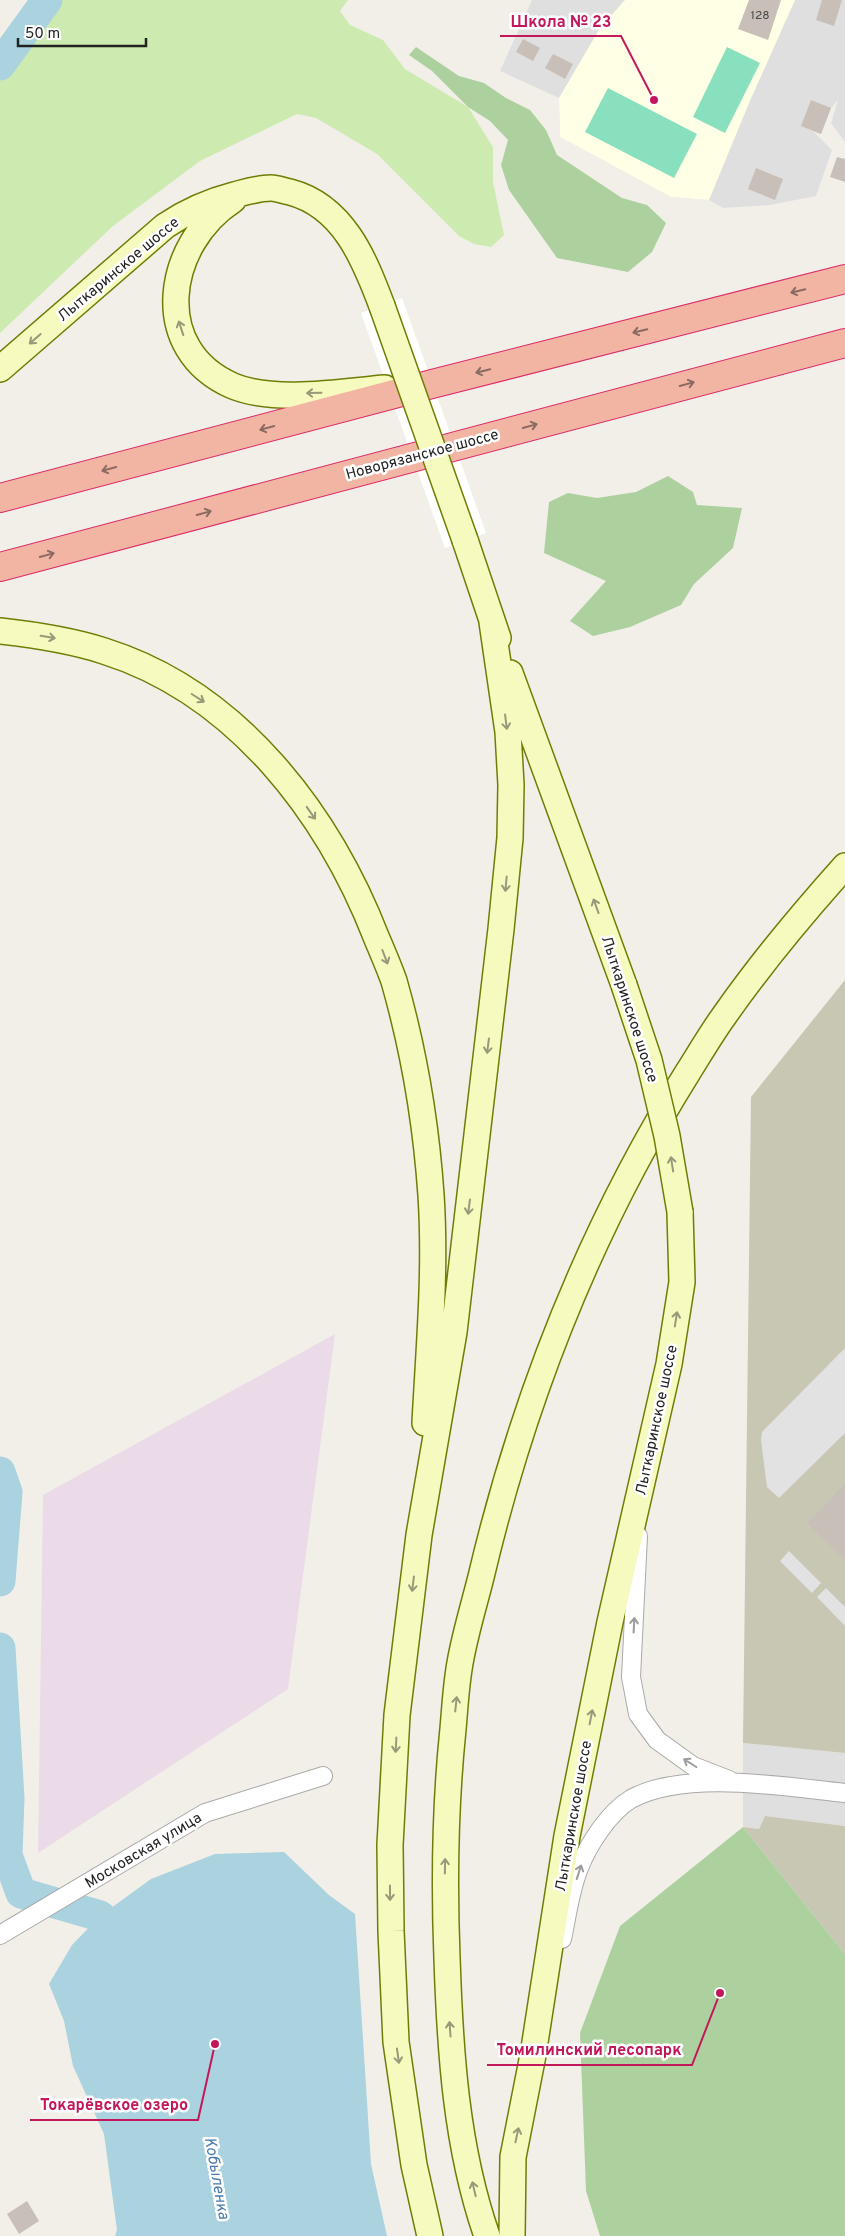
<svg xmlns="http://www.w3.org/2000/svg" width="845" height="2236" font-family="Overpass,sans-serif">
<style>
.residential{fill:#e0dfdf}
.industrial{fill:#ebdbe8}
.education{fill:#ffffe5}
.construction{fill:#c7c7b4}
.grass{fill:#cdebb0}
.forest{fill:#add19e}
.pitch{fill:#88e0be}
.parking{fill:#e2e2e2}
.water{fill:#aad3df}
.pier{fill:#fff}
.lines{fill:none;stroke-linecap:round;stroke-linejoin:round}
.river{stroke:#aad3df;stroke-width:31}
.building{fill:#c7bfb8}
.minor-casing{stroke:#a9a9a9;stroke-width:20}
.secondary-casing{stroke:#707d05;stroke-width:28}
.trunk-casing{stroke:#dc2a67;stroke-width:30}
.minor{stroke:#fff;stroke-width:18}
.secondary{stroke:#f7fabf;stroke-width:25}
.trunk{stroke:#f2b4a3;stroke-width:28}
.secondary-bridge-casing{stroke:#707d05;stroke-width:28;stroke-linecap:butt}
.secondary-bridge{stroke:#f7fabf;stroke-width:25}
.oneway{stroke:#8a6b62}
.oneway2{stroke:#979978}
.oneway3{stroke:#9c9c9c}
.labels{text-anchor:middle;stroke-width:5;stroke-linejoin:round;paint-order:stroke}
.number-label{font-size:12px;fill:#4b4948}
.street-label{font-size:15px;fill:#222;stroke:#fff}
.water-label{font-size:16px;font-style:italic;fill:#4a7aab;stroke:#fff}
.leader{fill:none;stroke:#c2185b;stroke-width:2}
.callout-dot{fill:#c2185b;stroke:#fff;stroke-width:2}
.callout-label{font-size:16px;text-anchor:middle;font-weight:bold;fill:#c2185b;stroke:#fff;stroke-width:5;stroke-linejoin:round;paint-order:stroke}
</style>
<rect width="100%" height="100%" fill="#f2efe9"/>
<!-- residential -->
<path class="residential" d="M532,0h313v142l-14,-19 7,-23 -7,8 -10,26 -8,-3 19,19 -16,46 -46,9 -47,3 -14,-8 -38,-3 -111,-60 -1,-39 -59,-27z
M743,1743l102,10v73l-80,-10 -6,13 -16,-2z"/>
<!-- industrial -->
<path class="industrial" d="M335,1334l-47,355 -250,164 5,-358z"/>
<!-- education -->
<path class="education" d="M625,0h170l-46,103 -40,97 -38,-3 -111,-60 -1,-39 41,-70z"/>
<!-- construction -->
<path class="construction" d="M845,980v773l-102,-10 8,-646z
M765,1816l80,10v128l-102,-127 16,2z"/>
<!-- grass -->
<path class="grass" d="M56,0h292l-8,11 10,14 33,15 22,29 63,38 25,40v35l11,53 -13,12 -17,-3 -15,-8 -82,-82 -61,-36 -19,-4 -97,47 -87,65 -113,107v-254z"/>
<!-- forest -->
<path class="forest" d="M416,47l43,29 25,7 22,15 24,12 16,20 11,25 65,43 25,7 19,18 -14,29 -24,20 -71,-14 -48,-68 -8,-25 7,-25 -18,-19 -22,-14 -36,-36 -23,-16z
M668,476l25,16 4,13 45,3 -9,40 -39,36 -13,21 -51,22 -37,9 -23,-15 36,-40 -62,-28 5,-51 19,-9 29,5 39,-6z
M743,1827l102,127v282h-245l-14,-45 -6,-158 40,-107z"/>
<!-- pitch -->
<path class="pitch" d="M727,47l33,16 -35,70 -32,-16z
M608,88l89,46 -23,44 -89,-46z"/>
<!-- parking -->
<path class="parking" d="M845,1348v85l-66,65 -12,-11 -6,-47 1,-8z
M789,1551l32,32 -9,10 -32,-32z
M826,1588l19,19v19l-28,-29z"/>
<!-- water -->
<path class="water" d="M284,1852l45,43 26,19 16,250 16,72h-272l2,-6 -13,-96 -31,-68 -9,-45 -15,-37 23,-39 28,-29 51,-37 64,-25z"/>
<!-- pier -->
<path class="pier" d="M402,298l84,235 -41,15 -84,-235z"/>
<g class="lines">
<!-- river -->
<path class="river" d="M0,65l47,-65
M0,1472l7,20 -7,89
M0,1648l9,150 -2,57 14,38 79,23 32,27"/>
</g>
<!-- building -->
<path class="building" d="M749,0h32l-13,40 -30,-11z
M822,0h20l-8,26 -18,-6z
M523,39l17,9 -7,13 -17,-9z
M553,54l20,10 -8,15 -20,-11z
M811,100l20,8 -10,26 -20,-8z
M837,157l8,2v23l-15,-5z
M756,168l27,11 -8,21 -27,-11z
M845,1484v76l-38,-37z
M27,2201l12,20 -20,13 -12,-20z"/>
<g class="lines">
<!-- minor casing -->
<g class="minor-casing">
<path id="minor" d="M638,1536l-7,141 7,37 19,26 36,26 36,14
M0,1935l205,-122 118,-37
M562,1939c5,-23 8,-49 17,-71 9,-23 30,-56 52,-69 54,-30 154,-12 214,-6"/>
</g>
<!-- secondary casing -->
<g class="secondary-casing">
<path id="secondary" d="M233,200c-68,44 -84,150 0,186 41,17 108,6 152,2
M0,369l165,-143c22,-15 42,-24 69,-31 12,-3 25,-7 37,-7 6,0 13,3 19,4 53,14 74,66 92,114
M465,540l33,98
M0,631c36,4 70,9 104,20 133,42 224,162 273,288 6,14 12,28 17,42 20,70 32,142 37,214 5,76 -2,152 -6,228
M510,673l114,312
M430,2236l-16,-71 -18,-123 -5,-111 -1,-86 7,-130 22,-180 35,-203 47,-403 9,-91 1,-53 -3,-53 -16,-110
M487,2236c-31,-89 -37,-185 -40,-278 -3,-76 -2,-152 6,-229 2,-22 3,-44 7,-66 5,-29 14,-58 21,-86 42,-178 110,-350 207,-505 12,-19 23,-38 36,-56 37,-53 78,-102 121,-150
M512,2236l1,-79 20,-102 34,-219 43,-214 59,-258 13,-82 -2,-70"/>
</g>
<!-- trunk casing -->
<g class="trunk-casing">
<path id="trunk" d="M0,498l432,-114 413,-105
M0,567l845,-224"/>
</g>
<!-- minor -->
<use href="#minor" class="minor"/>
<!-- secondary -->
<use href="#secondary" class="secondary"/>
<!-- trunk -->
<use href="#trunk" class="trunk"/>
<!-- secondary-bridge casing -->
<g class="secondary-bridge-casing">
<path id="secondary-bridge" d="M382,306l83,234
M624,985l25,75 18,76 13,76"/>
</g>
<!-- secondary-bridge -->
<use href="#secondary-bridge" class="secondary-bridge"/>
</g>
<!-- one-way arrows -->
<defs><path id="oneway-shaft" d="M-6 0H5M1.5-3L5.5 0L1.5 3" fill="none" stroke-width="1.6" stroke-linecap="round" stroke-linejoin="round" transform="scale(1.25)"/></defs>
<g class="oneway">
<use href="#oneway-shaft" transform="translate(798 291) rotate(166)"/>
<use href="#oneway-shaft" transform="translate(640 331) rotate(166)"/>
<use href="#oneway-shaft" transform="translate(483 371) rotate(166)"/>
<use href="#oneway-shaft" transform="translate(687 384) rotate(-15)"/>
<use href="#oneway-shaft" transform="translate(530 426) rotate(-15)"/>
<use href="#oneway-shaft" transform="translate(267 428) rotate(165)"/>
<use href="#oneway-shaft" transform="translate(109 469) rotate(165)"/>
<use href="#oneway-shaft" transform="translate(204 513) rotate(-15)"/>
<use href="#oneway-shaft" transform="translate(47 555) rotate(-15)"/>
</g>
<g class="oneway2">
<use href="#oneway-shaft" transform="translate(181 328) rotate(-108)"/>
<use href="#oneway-shaft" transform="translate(35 339) rotate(139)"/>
<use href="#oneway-shaft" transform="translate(314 393) rotate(179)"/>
<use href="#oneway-shaft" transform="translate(48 637) rotate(9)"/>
<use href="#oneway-shaft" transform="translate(198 698) rotate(32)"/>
<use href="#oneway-shaft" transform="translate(506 722) rotate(83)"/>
<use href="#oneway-shaft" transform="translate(311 813) rotate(55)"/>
<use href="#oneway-shaft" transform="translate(506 884) rotate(95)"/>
<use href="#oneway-shaft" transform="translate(596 906) rotate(-110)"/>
<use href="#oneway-shaft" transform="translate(385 957) rotate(69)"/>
<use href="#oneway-shaft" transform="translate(488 1046) rotate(97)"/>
<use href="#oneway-shaft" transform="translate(672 1164) rotate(-99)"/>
<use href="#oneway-shaft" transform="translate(469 1207) rotate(97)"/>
<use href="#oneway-shaft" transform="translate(676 1319) rotate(-81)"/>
<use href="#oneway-shaft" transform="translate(413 1584) rotate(97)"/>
<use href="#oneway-shaft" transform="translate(456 1704) rotate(-84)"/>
<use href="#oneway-shaft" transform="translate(591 1717) rotate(-79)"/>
<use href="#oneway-shaft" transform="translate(396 1745) rotate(93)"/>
<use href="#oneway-shaft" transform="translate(445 1866) rotate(-89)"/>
<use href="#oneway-shaft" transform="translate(390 1893) rotate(90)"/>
<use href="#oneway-shaft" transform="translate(450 2029) rotate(-94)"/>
<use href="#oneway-shaft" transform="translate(398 2056) rotate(82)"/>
<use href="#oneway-shaft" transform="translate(517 2135) rotate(-78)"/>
<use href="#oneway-shaft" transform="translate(474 2189) rotate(-103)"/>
</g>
<g class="oneway3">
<use href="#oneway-shaft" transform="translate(634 1625) rotate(-87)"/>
<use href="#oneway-shaft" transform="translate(690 1763) rotate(-148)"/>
<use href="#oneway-shaft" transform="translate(579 1872) rotate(-72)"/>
</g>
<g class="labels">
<!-- number labels -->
<g class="number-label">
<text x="760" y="19">128</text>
</g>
<!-- street labels -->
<g class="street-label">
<text transform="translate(118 269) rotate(-40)" y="5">Лыткаринское шоссе</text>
<text transform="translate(422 454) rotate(-15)" y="5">Новорязанское шоссе</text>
<text transform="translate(630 1009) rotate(72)" y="5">Лыткаринское шоссе</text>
<text transform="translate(656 1420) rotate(-78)" y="5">Лыткаринское шоссе</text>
<text transform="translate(573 1816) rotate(-80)" y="5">Лыткаринское шоссе</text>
<text transform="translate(143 1850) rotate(-31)" y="5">Московская улица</text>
</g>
<!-- water labels -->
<g class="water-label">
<text transform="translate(218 2178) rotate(80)" y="6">Кобыленка</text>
</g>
</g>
<!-- callouts -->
<path class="leader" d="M654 100L621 36H500M720 1993L692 2065H487M215 2044L198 2120H30"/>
<g class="callout-dot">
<circle cx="654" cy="100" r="5"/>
<circle cx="720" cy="1993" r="5"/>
<circle cx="215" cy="2044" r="5"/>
</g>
<g class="callout-label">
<text x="561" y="27">Школа № 23</text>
<text x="589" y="2055">Томилинский лесопарк</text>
<text x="114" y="2110">Токарёвское озеро</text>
</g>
<!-- scale -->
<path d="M18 38v8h128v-8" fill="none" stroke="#222222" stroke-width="2.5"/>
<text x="25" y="38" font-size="15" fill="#222222" stroke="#ffffff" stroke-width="4" paint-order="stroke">50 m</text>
</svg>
